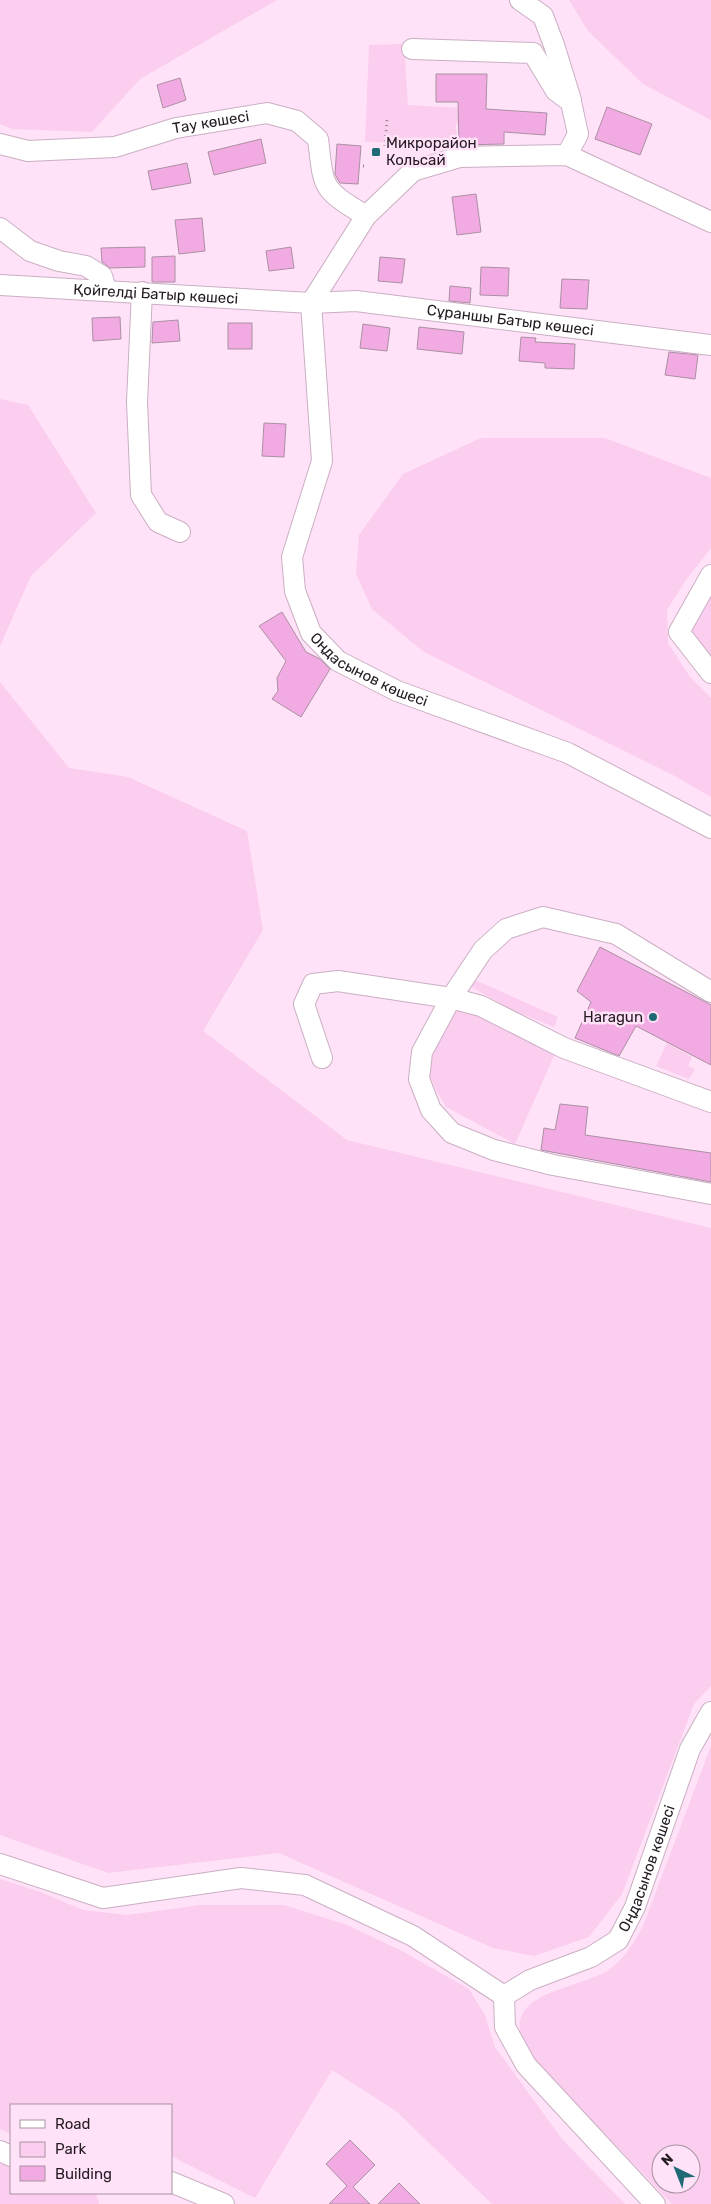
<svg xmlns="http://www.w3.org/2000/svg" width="711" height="2204" font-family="Rubik,sans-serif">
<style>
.green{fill:#fbcdef;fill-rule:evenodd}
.building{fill:#f2abe2;stroke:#aa90a3}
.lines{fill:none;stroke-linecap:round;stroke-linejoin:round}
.minor-casing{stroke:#caafc3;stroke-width:22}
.path{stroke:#988493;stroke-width:3;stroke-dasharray:1 4;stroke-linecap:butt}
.minor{stroke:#fff;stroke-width:20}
.poi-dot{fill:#1f6974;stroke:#ffe2f7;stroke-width:2}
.labels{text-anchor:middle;stroke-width:5;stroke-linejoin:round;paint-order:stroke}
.street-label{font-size:15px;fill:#241a22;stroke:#ffe2f7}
.poi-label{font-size:15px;fill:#241a22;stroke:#ffe2f7;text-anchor:start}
</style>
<rect width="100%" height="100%" fill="#ffe2f7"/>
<!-- green -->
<path class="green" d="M0,0h277l-137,79 -48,53 -80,-3 -12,-5z
M569,0h142v120l-68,-36 -55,-53z
M404,44l4,61 57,3 3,16h-12l1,20 -92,-2 4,-97z
M0,399l28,6 68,108 -65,63 -31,70z
M481,438h124l106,40v70l-25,32 -19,30 1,33 22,34 21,21v99l-40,-23 -247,-122 -52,-43 -16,-35 3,-39 44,-61z
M711,590v73l-21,-31z
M0,682l69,86 59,9 119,54 16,99 -60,101 144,109 364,88v458l-17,18 -72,190 -33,43 -55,19 -41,-8 -214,-95 -171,20 -108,-38z
M473,979l85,38 -4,10 -44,-18 -40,-23z
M456,1003l101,46 -42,95 -69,-37 -10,-17 -6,-14 2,-29z
M667,1043l25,14 -4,9 7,3 -6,10 -33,-13z
M711,1746v458h-39l-133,-139c-5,-8 -14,-17 -17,-26 -16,-47 55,-50 85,-68 17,-11 27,-28 36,-45zM661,2154h30v30h-30z
M0,1879l43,14 40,17 45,5 72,-10h84l63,20 55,26 67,38 16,26 10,32 67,92 63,65h-133l-96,-93 -64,-41 -77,128 -84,-42v-51h-160v29l-11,-5z
M0,2162l11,4v27h85l3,11h-99z"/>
<!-- building -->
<path class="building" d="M436,74h51l-1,35 61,4 -2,22 -41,-3v12l-45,1 -1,-43h-22z
M180,78l6,22 -23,8 -6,-23z
M607,107l45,17 -12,31 -45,-16z
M261,139l5,24 -52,12 -6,-23z
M337,144l24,2 -3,38 -18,-1 -2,-3 -3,-6z
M187,163l4,20 -39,7 -4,-19z
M476,194l5,38 -24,3 -5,-38z
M202,218l3,33 -26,3 -4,-34z
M145,247v20l-35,1 -8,-6 -1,-14z
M291,247l3,21 -25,3 -3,-20z
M175,256v26h-23v-25z
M380,257l25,2 -3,24 -24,-2z
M481,267l28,1 -1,28 -28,-1z
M562,279l27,1 -2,29 -27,-1z
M450,286l21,2 -1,15 -21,-2z
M120,317l1,22 -28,2 -1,-23z
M178,320l2,21 -28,2 1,-21z
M228,323h24v26h-24z
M363,324l27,4 -3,23 -27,-3z
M419,327l45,5 -2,22 -45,-5z
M521,337l15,1 -1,4 40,2 -1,25 -29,-1v-5l-26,-2z
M669,352l29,3 -3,24 -30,-4z
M264,423l22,1 -2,33 -22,-1z
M282,612l24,40 14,7 10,10 -29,48 -29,-18 6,-8 -1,-13 9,-17 -27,-35z
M600,947l111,58v60l-75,-39 -17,30 -44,-18 16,-36 -14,-11z
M560,1104l28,3 -3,28 126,18v29l-170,-32 3,-22 11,2z
M350,2140l25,25 -22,22 17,17h-41l18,-18 -21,-22z
M399,2183l21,21h-42z"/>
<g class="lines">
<!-- minor casing -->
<g class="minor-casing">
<g id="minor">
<path d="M520,0l23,16 11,29 17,55"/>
<path d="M412,49l121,4 23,38 15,11 7,32 -11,21"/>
<path id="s1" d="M0,144l28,7 87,-4 61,-19 91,-15 30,8 21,18c6,51 3,49 48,77"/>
<path d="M0,228l30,23 29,10 27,5 16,10 4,14"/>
<path id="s2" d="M0,285l311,18 45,-2 355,44"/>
<path d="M142,292l-5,110 4,93 17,27 22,10"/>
<path id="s3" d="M311,303l11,158 -30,96 3,34 16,42 27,28 59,30 171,62 143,75"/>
<path d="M311,303l55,-87 47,-45 47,-14 107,-2 144,67"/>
<path d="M711,575l-32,57 32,41"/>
<path d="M711,992l-95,-58 -73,-17 -37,12 -23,21 -32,48 -29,54 -3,27 12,31 21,23 42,17 59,15 158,29"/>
<path d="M322,1058l-18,-54 9,-20 25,-3 113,17 30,8 83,42 147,54"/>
<path d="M0,1864l103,34 138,-20 64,7 108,51 91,60"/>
<path d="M0,2151l11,5"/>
<path d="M171,2182l53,22"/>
<path id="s4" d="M655,2204l-129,-139 -21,-38 -1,-31 26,-16 61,-23 27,-17 17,-33 55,-158 21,-37"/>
</g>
</g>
<!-- path -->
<path class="path" d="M385,146l2,-26
M363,166h3"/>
<!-- minor -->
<use href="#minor" class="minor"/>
</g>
<!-- markers -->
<g class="poi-dot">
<rect x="371" y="147" width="10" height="10" rx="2.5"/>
<circle cx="653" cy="1017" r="5"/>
</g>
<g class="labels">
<!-- street labels -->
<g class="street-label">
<text dy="5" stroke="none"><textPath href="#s1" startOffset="215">Тау көшесі</textPath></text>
<text dy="5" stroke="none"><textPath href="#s2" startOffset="156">Қойгелді Батыр көшесі</textPath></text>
<text dy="5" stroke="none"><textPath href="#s2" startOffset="512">Сұраншы Батыр көшесі</textPath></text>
<text dy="5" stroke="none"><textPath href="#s3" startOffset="408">Оңдасынов көшесі</textPath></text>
<text dy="5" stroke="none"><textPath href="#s4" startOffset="469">Оңдасынов көшесі</textPath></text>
</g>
<!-- poi labels -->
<g class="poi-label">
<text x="386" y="148">Микрорайон<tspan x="386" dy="17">Кольсай</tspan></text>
<text x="643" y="1022" text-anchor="end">Haragun</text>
</g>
</g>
<!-- legend -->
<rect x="10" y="2104" width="162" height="90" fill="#ffe2f7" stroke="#a792a2"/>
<rect x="20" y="2120" width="25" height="8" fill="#ffffff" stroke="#a792a2"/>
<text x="55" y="2129" font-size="15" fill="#241a22">Road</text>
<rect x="20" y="2142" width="25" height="15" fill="#fbcdef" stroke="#a792a2"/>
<text x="55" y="2154" font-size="15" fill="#241a22">Park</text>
<rect x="20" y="2166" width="25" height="15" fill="#f2abe2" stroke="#a792a2"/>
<text x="55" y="2179" font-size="15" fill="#241a22">Building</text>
<!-- north arrow -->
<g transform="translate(676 2169) rotate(317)"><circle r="24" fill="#ffe2f7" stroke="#a792a2"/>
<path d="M0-4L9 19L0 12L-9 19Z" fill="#1f6974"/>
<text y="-8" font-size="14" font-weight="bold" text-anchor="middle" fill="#241a22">N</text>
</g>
</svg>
